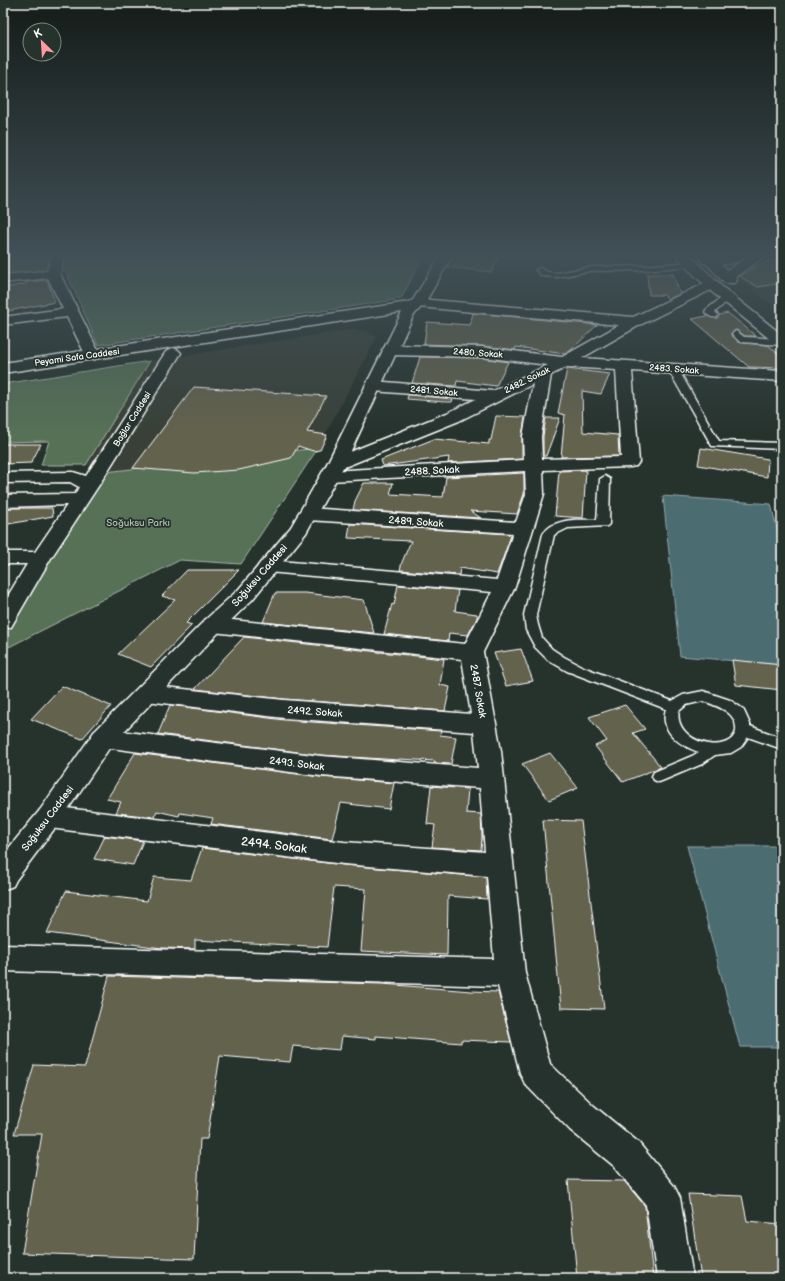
<svg xmlns="http://www.w3.org/2000/svg" width="785" height="1281" font-family="'Balsamiq Sans',sans-serif">
<style>
.built{fill:#394137}
.green{fill:#567157;stroke:#aab8ab}
.water{fill:#4b6d72;stroke:#93a7aa}
.building{fill:#64624e;stroke:#fff}
.lines{fill:none;stroke-linecap:round;stroke-linejoin:round}
.service-casing{stroke:#fff;stroke-width:3}
.minor-casing{stroke:#fff;stroke-width:3}
.tertiary-casing{stroke:#fff;stroke-width:3}
.primary-casing{stroke:#fff;stroke-width:3}
.service{fill:#26332d;fill-rule:evenodd}
.minor{fill:#26332d;fill-rule:evenodd}
.tertiary{fill:#26332d;fill-rule:evenodd}
.primary{fill:#26332d;fill-rule:evenodd}
.labels{text-anchor:middle;stroke-width:3.5;stroke-linejoin:round;paint-order:stroke}
.far-street-label{font-size:9px;fill:#fff;stroke:#26332d}
.street-label{font-size:10px;fill:#fff;stroke:#26332d}
.park-label{font-size:10px;fill:#b3bfb3;stroke:#26332d}
.near-street-label{font-size:12px;fill:#fff;stroke:#26332d}
</style>
<rect width="100%" height="100%" fill="#26332d"/>
<filter id="ink" filterUnits="userSpaceOnUse"><feTurbulence type="fractalNoise" baseFrequency=".025" numOctaves="2"/><feDisplacementMap in="SourceGraphic" scale="8" xChannelSelector="R" yChannelSelector="G"/><feConvolveMatrix kernelMatrix="1 2 1 2 8 2 1 2 1" color-interpolation-filters="sRGB"/></filter>
<g filter="url(#ink)">
<!-- built -->
<path class="built" d="M769,254h13v59l-48,-37z
M348,330l19,1 10,6 -59,111 -213,24 -19,-7 64,-104z"/>
<!-- green -->
<path class="green" d="M3,254h421l-23,45 -303,46 -33,-75 -62,5z
M150,361l-64,104h-45l8,-24 -46,1v-58z
M318,448l-77,116 -61,-4 -171,87 -6,-6v-6l102,-163z"/>
<!-- water -->
<path class="water" d="M663,496l108,8 11,47v114l-102,-9z
M687,846h95v201h-42z"/>
<!-- building -->
<path class="building" d="M454,254h46l-8,18 -45,-5z
M782,257v26l-24,4 -19,-11 15,-7 -2,-1z
M647,274h26l7,20 -12,5 -4,-4h-15z
M47,280l8,22 -52,10v-24l23,-4v-2z
M473,313l124,12 -27,26 -5,3 -49,-7 -1,3 -33,-4 -58,-2 3,-22 43,3z
M728,313l28,23h-11l-9,-6 -5,3v2l11,8 26,2 14,12v11l-33,-1 -57,-48 15,-3 10,2 2,-3z
M420,357l62,1 26,4 -12,24 -39,-5 -1,5 -44,-3z
M567,369l43,5 -9,20 -19,-3 1,41 35,3 1,21 -58,1 4,-42 -7,-2z
M194,387l132,9 -19,36 20,3 -7,15 -7,1 -15,-5 -7,12 -52,12 -45,3 -61,-5z
M408,395l45,4 -1,3h-6l-39,-3z
M496,416l29,1 -3,19v23l-74,4 1,-6 -66,9 -2,-6 53,-21 55,5v-4h2z
M546,418h14l-14,38h-3v-20z
M3,444h38l-10,19 -28,1z
M701,448l67,11 -1,18 -69,-12z
M586,470l-3,48 -28,-2 4,-45z
M524,473v21l-7,20 -47,-3 11,7 -128,-8 2,-9 9,-18h29l-3,11 53,3 3,-20z
M3,508h49l1,8 -50,9z
M350,524l158,10 3,2 -14,38 -37,-6 -1,7 -59,-5 2,-8 9,-21 -63,-3z
M187,570h52l-53,53 6,2 -41,42 -33,-13 57,-54 -13,-4z
M398,585l60,5 -3,21 22,3v4l-9,17 -19,-2 -1,8 -64,-7 8,-30 2,1z
M275,593h30l59,7 10,33 -111,-11z
M244,637l135,15v1l1,-1 64,7 -4,26 10,2 -5,24 -161,-12 -89,-10z
M521,649l12,32 -27,5 -12,-33z
M732,660l50,5v25l-46,-5z
M62,686l49,20 -29,33 -51,-20z
M170,705l114,15 157,11 -1,4 16,2 -5,27 -17,-1 1,-2 -36,-2v1l-78,-5 -163,-21z
M625,705l20,24 -12,4 28,34 -38,15 -28,-36 12,-5 -18,-24z
M135,753l186,24 73,6 -5,26 -48,-6 -9,36 -121,-15 2,-6 -33,-5 -1,3 -22,-5 -3,6 -38,-4 5,-11 -14,-3z
M550,753l28,35 -29,12 -27,-36z
M431,786l37,3 -2,24 15,1 1,23 -1,13 -49,-3 3,-22 -8,-1z
M543,820l38,1 23,188 -43,-1z
M105,836l38,5 -10,24 -39,-6z
M202,848l142,17 142,12 1,22 -39,-3 -1,59 -86,-4 5,-62 -32,-2 -7,60 -132,-7v9l-33,-1 -115,-15 19,-42 81,10 7,-24 37,3z
M109,976l273,8 89,7 27,1 13,50 -50,-2v3l-85,-7v3l-34,-3 -2,14 -47,-4 -3,16 -70,-6 -13,83h-7l-6,120 -172,-6 20,-119h-28l20,-69 51,2z
M568,1180l56,1 21,25 8,72h-76z
M688,1194l54,2 5,25 35,3v54h-81z"/>
<g class="lines">
<!-- service casing -->
<g class="service-casing">
<path id="service" d="M690,262l4,2 -1,2 -50,4 -52,1 -34,6 -15,-1 -6,-6 4,-2 7,4 10,1 34,-6 52,-1z
M725,295h6l1,2 -17,15 3,3 -1,2c-5,1 -9,-1 -12,-5l1,-2z
M736,331l8,6 38,2v6l-40,-3 -3,-1 -7,-7z
M673,366l5,3 41,72 63,2v6l-70,-3 -44,-77z
M605,476l5,3 -1,45 -2,2 -39,2 -14,7 -18,80 2,10 4,13 10,11 12,8 19,10 89,34 11,-6 20,-4 27,9 13,9 7,15v2l32,12v11l-34,-12 -7,10 -10,6 -16,2 -13,9 -38,16 -5,2 -5,-2 -2,-4 2,-4 38,-16 7,-4c-19,-6 -40,-21 -33,-43l-99,-38 -19,-11 -13,-13 -9,-17 -2,-15 19,-81c12,-17 36,-14 54,-14l3,-41zM703,701c14,5 35,11 33,30 -1,6 -7,11 -12,12 -19,7 -50,-10 -45,-32l7,-6z"/>
</g>
<!-- minor casing -->
<g class="minor-casing">
<path id="minor" d="M52,254h12v1l-4,19 40,81 -3,3 -5,2 -5,-2 -20,-41 -64,8v-8l60,-8 -15,-31 -45,5v-8l44,-4z
M712,280l5,1 2,3 -2,3 -77,38 -58,33 200,13v10l-150,-10 7,91 -3,4 -6,1 -87,3 1,24 -29,93 -32,65 18,99 24,222 25,91 44,42 44,36 36,44 6,12 13,80h-36l-11,-73 -32,-39 -44,-36 -45,-46 -5,-11 -22,-87 -495,-15v-26l491,14 -7,-83 -143,-12 -295,-36 -9,-4 -4,-7 4,-7 9,-4 295,36 141,10 -5,-64 -159,-12 -218,-29 -9,-3 -3,-6 3,-6 9,-3 218,27 157,12 -4,-36 -190,-14 -137,-17 -8,-2 -4,-6 4,-6 8,-2 137,15 187,14 -9,-55 -249,-27 -8,-2 -3,-5 3,-5 8,-2 252,26 27,-52 -224,-20 -7,-2 -3,-4 3,-4 7,-2 229,20 16,-47 -205,-13 -7,-2 -3,-4 3,-4 7,-2 208,14 10,-28 -1,-23 -195,10 -6,-1 -3,-4 3,-4 6,-1 194,-11 -1,-24 10,-52 -74,37 -117,47 -6,1 -6,-1 -3,-4 3,-4 117,-47 29,-14 -103,-8 -6,-2 -2,-3 2,-3 6,-2 120,10 55,-26 -66,-8 -92,-2 -5,-2 -3,-3 3,-3 5,-2 92,2 80,10 57,-32 -201,-18 -5,-1 -2,-3 2,-3 5,-1 215,18zM567,367l49,3 5,87 -79,2 -1,-23 10,-61z
M173,348l5,2 3,3 -82,132 -48,73 -40,69 -8,2v-25l24,-40h-24v-12h32l32,-47 -64,2v-12l72,-1 4,-7 -9,-5 -67,1v-10l70,-1 13,4 79,-123 3,-3z"/>
</g>
<!-- tertiary casing -->
<g class="tertiary-casing">
<path id="tertiary" d="M441,254h12l-28,49 -12,13 -68,148 -39,69 -54,67 -31,30 -109,114 -54,80 -42,56 -3,6 -10,4v-35l37,-45 54,-78 111,-112 33,-30 53,-63 36,-63 75,-152 -399,61v-10l406,-61 4,-2z
M732,254h16c-7,11 -33,12 -45,9l-2,-3 2,-3z
M754,254h14l-37,26h-10l-2,-3 2,-3z"/>
</g>
<!-- primary casing -->
<g class="primary-casing">
<path id="primary" d="M676,254h13l32,32 61,49v11l-5,-1 -65,-53 -24,-23z
M697,254h13l25,23 2,3 -2,3h-10z"/>
</g>
<!-- service -->
<use href="#service" class="service"/>
<!-- minor -->
<use href="#minor" class="minor"/>
<!-- tertiary -->
<use href="#tertiary" class="tertiary"/>
<!-- primary -->
<use href="#primary" class="primary"/>
</g>
</g>
<!-- sky -->
<linearGradient id="sky" x2="0" y2="1"><stop stop-color="#151c19"/><stop offset="0.59" stop-color="#415057"/><stop offset="1" stop-color="#415057" stop-opacity="0"/></linearGradient>
<rect width="785" height="433" fill="url(#sky)"/>
<g class="labels">
<!-- far-street labels -->
<g class="far-street-label">
<text transform="translate(478 353) rotate(4)" y="3">2480. Sokak</text>
<text transform="translate(77 357) rotate(-8)" y="3">Peyami Safa Caddesi</text>
<text transform="translate(674 369) rotate(4)" y="3">2483. Sokak</text>
<text transform="translate(527 380) rotate(-26)" y="3">2482. Sokak</text>
<text transform="translate(434 391) rotate(5)" y="3">2481. Sokak</text>
<text transform="translate(132 419) rotate(-58)" y="3">Bağlar Caddesi</text>
</g>
<!-- street labels -->
<g class="street-label">
<text transform="translate(432 470) rotate(-3)" y="4">2488. Sokak</text>
<text transform="translate(416 521) rotate(4)" y="4">2489. Sokak</text>
<text transform="translate(259 575) rotate(-49)" y="4">Soğuksu Caddesi</text>
<text transform="translate(479 691) rotate(80)" y="4">2487. Sokak</text>
<text transform="translate(315 711) rotate(4)" y="4">2492. Sokak</text>
<text transform="translate(297 763) rotate(7)" y="4">2493. Sokak</text>
<text transform="translate(47 818) rotate(-53)" y="4">Soğuksu Caddesi</text>
</g>
<!-- park labels -->
<g class="park-label">
<text x="138" y="526">Soğuksu Parkı</text>
</g>
<!-- near-street labels -->
<g class="near-street-label">
<text transform="translate(274 845) rotate(7)" y="4">2494. Sokak</text>
</g>
</g>
<!-- margin -->
<rect width="785" height="1281" fill="none" stroke="#26332d" stroke-width="16"/>
<rect x="8" y="8" width="769" height="1265" fill="none" stroke="#fff" stroke-width="1.5" filter="url(#ink)"/>
<!-- north arrow -->
<g transform="translate(42 42) rotate(335)"><circle r="19" fill="#26332d" stroke="#7d8581"/>
<path d="M0-3L7 15L0 10L-7 15Z" fill="#ff9aa2"/>
<text y="-6" font-size="11" font-weight="bold" text-anchor="middle" fill="#ffffff">K</text>
</g>
</svg>
